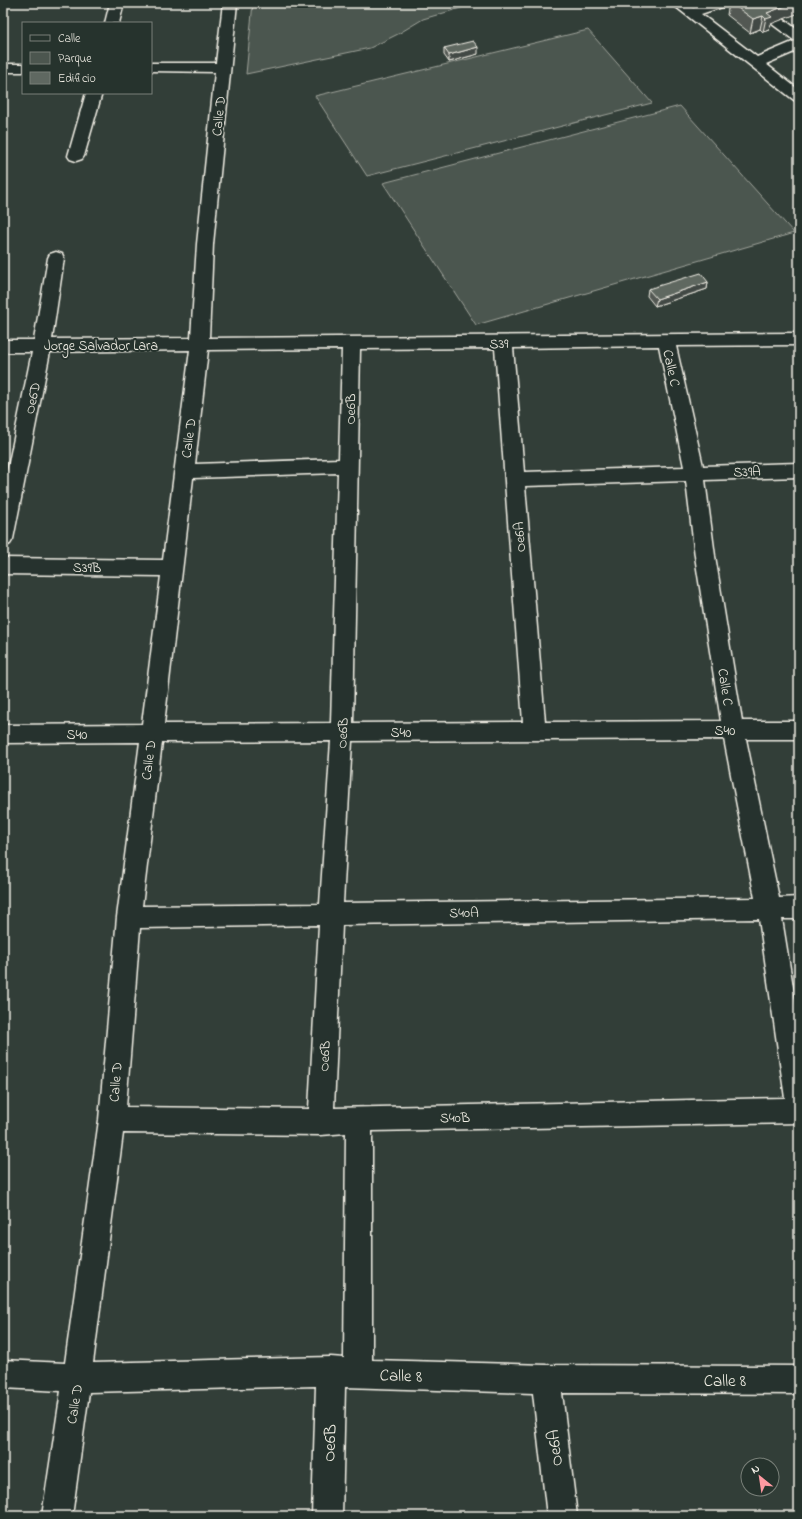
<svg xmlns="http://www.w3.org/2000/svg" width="802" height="1519" font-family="'Indie Flower',sans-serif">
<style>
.green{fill:#4c564f;stroke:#a0a49c}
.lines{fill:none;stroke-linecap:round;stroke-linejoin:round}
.minor-casing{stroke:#f4f1e8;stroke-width:3}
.minor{fill:#26332d;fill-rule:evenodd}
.wall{fill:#525953;stroke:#f4f1e8}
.shaded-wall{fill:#424944;stroke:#f4f1e8}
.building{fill:#5f6861;stroke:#f4f1e8}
.labels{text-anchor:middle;stroke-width:4;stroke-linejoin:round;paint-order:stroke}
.street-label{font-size:14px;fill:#f4f1e8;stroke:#26332d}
.near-street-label{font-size:17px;fill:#f4f1e8;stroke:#26332d}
</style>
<rect width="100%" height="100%" fill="#323e38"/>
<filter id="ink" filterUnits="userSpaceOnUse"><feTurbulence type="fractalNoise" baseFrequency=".025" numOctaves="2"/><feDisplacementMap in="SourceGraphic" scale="8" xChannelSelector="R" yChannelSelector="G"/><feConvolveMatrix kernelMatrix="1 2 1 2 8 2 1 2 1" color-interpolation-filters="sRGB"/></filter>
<g filter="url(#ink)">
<!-- green -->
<path class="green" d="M253,3h225l-55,16 -25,15 -28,14 -124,26z
M588,30l64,73 -285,73 -52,-80z
M680,106l114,127 -318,92 -93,-142z"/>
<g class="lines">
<!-- minor casing -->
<g class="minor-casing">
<path id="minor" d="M110,3h14l-5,20h-14z
M223,3h14l-24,241 -4,94 590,-5v12l-123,1 27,120 96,-3v14l-94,3 10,76 27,165h57v18h-53l33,159 20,-1v22h-17l17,105v99l-427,8v229l174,5 253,1v28l-237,-1 15,123h-30l-14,-123 -188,-6 -3,129h-30l4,-130 -227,6 -17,124h-30l19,-125 -58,-3v-28l62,3 34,-243 18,-203 23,-175 -137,1v-18l139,-1 19,-148 -158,-2v-16l160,2 27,-210 -140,2 -37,187 -3,5 -7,3v-56l29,-139h-29v-12h31l14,-82 2,-4 6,-2 6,2 2,4 -12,81 139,-1 6,-94 18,-172 -64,-1v-8h65zM659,346l25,121 -160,5 -11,-124zM495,348l28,374 -170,1 7,-374zM342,349l-3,110 -144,5 13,-114zM338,473l-7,250 -167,1 29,-246zM686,481l9,75 26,165 -176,1 -20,-236zM724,739l31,159 -412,5 9,-162zM331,741l-11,163 -178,2 20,-164zM759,919l26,179 -451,10 8,-183zM319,925l-10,184 -183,-2 14,-179zM123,1133l198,2 25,-2 -2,225 -13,-1 -238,6z
M671,3h16l6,5 13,-5h21l-2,3 -24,8 56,43 38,-16 -23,-17 -2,-3 2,-3h10l17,13v19l-33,14 33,26v12l-5,-2z
M3,64h20v8h-20z
M86,93h16l-18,63 -2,3 -6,2 -6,-2 -2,-3z"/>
</g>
<!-- minor -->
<use href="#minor" class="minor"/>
</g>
<!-- wall -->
<path class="wall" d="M729,3h70l-28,21 -2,6 -6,2 -3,-3 -10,4 -23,-18z
M444,48l34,6 -29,8 -5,-7z
M708,282l-1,7 -52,17 -8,-10 1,-7z"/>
<!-- shaded-wall -->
<path class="shaded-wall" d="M793,3h6v10l-28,11 -2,6 -6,2 4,-19z
M763,16l-3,13 -10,4 3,-14z
M478,47v7l-29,8v-7z
M708,282l-1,7 -52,17 2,-7z"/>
<!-- building -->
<path class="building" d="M731,3h62l-26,10 5,4 -6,2 -3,-3 -10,3z
M473,41l5,6 -29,8 -5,-7z
M701,273l7,9 -51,17 -9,-10z"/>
</g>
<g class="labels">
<!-- street labels -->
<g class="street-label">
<text transform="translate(218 116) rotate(-84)" y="5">Calle D</text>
<text transform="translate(499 343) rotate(-1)" y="5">S39</text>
<text x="101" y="350">Jorge Salvador Lara</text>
<text transform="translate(672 368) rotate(78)" y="5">Calle C</text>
<text transform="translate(32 398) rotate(-78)" y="5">Oe6D</text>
<text transform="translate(350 409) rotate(-89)" y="5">Oe6B</text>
<text transform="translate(188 438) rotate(-83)" y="5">Calle D</text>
<text transform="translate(747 471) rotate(-2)" y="5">S39A</text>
<text transform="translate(519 537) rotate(-95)" y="5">Oe6A</text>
<text transform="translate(87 567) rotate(1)" y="5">S39B</text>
<text transform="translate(726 687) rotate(81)" y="5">Calle C</text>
<text x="725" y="735">S40</text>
<text x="401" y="737">S40</text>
<text transform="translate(342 733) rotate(-87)" y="5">Oe6B</text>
<text x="77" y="739">S40</text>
<text transform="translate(148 760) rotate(-83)" y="5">Calle D</text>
<text transform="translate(464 912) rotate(-1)" y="5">S40A</text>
<text transform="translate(324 1056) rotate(-87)" y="5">Oe6B</text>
<text transform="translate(115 1082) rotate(-85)" y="5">Calle D</text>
<text transform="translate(455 1117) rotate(-1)" y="5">S40B</text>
<text transform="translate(74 1404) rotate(-81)" y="5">Calle D</text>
</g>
<!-- near-street labels -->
<g class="near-street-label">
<text transform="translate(401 1375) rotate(2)" y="6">Calle 8</text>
<text x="725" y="1386">Calle 8</text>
<text transform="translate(329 1443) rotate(-88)" y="6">Oe6B</text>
<text transform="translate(554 1448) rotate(-97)" y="6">Oe6A</text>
</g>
</g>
<!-- margin -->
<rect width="802" height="1519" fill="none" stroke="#26332d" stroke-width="16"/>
<rect x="8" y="8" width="786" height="1503" fill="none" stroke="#f4f1e8" stroke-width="1.5" filter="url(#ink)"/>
<!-- legend -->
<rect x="22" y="22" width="130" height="72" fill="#26332d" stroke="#787f78"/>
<rect x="30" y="35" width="20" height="6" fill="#26332d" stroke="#787f78"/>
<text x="58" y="42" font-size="12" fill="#f4f1e8">Calle</text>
<rect x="30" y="52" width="20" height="12" fill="#4c564f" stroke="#787f78"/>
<text x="58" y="62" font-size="12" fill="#f4f1e8">Parque</text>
<rect x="30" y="72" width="20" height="12" fill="#5f6861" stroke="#787f78"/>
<text x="58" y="82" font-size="12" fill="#f4f1e8">Edificio</text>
<!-- north arrow -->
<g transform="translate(760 1477) rotate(330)"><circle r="19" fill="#26332d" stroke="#787f78"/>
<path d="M0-3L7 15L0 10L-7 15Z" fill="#ff9aa2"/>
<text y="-6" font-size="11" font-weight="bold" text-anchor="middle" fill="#f4f1e8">N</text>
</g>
</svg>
